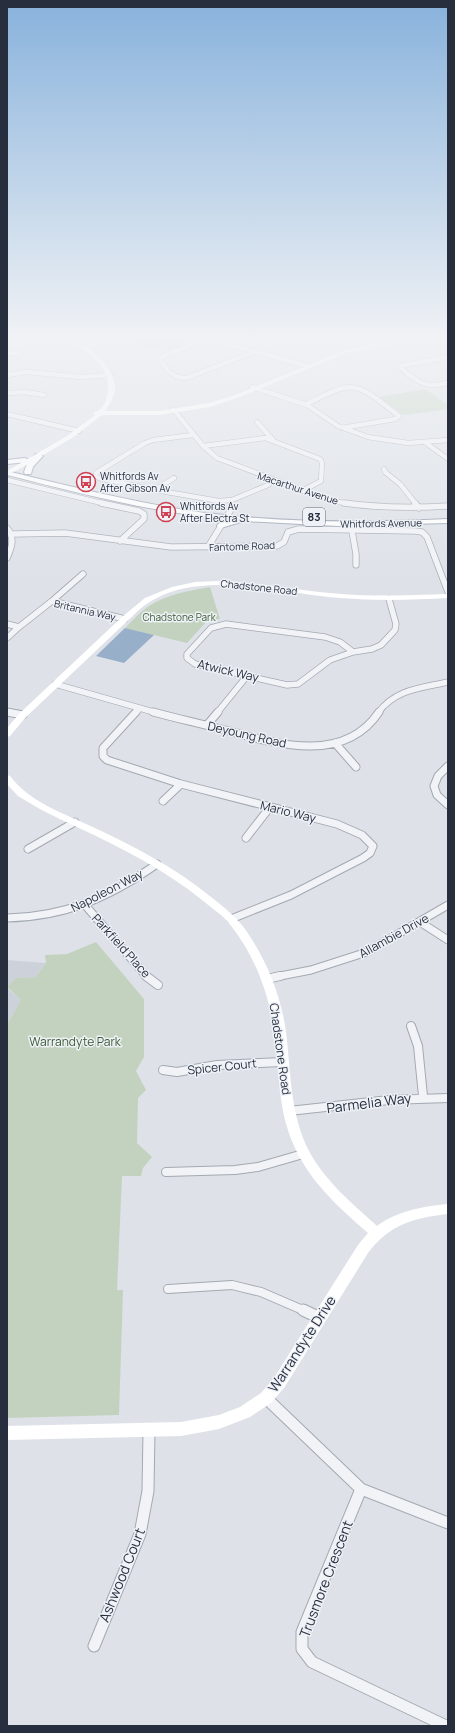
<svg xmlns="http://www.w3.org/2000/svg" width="455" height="1733" font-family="Manrope,sans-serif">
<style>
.built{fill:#ccd1da}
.green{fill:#c3d2bf}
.water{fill:#98afc9}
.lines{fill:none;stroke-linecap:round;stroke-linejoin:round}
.street-far4-casing{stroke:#a3a9b2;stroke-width:5.5}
.street-far3-casing{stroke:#a3a9b2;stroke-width:7}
.street-far2-casing{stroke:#a3a9b2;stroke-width:9}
.street-far1-casing{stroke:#a3a9b2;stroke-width:10}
.street-casing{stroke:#a3a9b2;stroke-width:13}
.primary-casing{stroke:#9da6b4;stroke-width:2}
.street-far4{stroke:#f1f3f6;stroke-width:4.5}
.street-far3{stroke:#f1f3f6;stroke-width:5.5}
.street-far2{stroke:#f1f3f6;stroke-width:7}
.street-far1{stroke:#f1f3f6;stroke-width:8}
.street{stroke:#f1f3f6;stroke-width:11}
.secondary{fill:#fff;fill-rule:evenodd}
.primary{fill:#fff;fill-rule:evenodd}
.labels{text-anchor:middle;stroke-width:3;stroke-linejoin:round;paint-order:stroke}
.far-poi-label{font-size:10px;fill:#272f3f;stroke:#eef1f6;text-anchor:start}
.far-street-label{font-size:10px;fill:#272f3f;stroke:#eef1f6}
.far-park-label{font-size:10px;fill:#3a5b34;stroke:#eef1f6}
.shield{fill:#eef1f6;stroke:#636976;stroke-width:1}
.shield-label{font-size:11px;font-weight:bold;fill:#272f3f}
.street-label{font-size:12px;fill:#272f3f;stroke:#eef1f6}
.park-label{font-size:12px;fill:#3a5b34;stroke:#eef1f6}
.near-street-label{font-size:14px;fill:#272f3f;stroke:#eef1f6}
</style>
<rect width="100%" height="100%" fill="#dee2e8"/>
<!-- built -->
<path class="built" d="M7,960l38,3 -9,14 -20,1 -9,9z
M7,988l14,12 -14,25z"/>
<!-- green -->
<path class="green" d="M133,338h44l15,6 -19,7 -28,-4 -14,-8z
M425,389l23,16v4l-44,6 -26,-18z
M210,587l10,32 -13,2 -20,22 -62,-15c6,-6 13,-14 20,-19 18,-14 43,-18 65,-22z
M96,942l48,57v58l-8,14 10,19 -8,8 -1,45 15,14 -9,11 -2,8h-19l-5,114h6l-4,125 -112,3v-393l14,-25 -14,-13 9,-9 20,-1 10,-15 -1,-7 22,-1z"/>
<!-- water -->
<path class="water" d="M125,628l29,7 -30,28 -28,-7z"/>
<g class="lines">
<!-- street-far4 casing -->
<g class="street-far4-casing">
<path id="street-far4" d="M79,348l50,-10
M254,352l-68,26c-13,0 -20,-8 -26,-19l5,-4 43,-16 100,27
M7,354l12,-1
M448,357l-48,9c6,8 19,17 29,19 6,1 13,-1 19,-2
M7,375l20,-3 54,5 29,-2
M252,387l55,18 31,21 30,11 40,6 40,-3
M7,393l18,-1 19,3
M306,404c12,-5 25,-13 37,-16 21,-5 40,17 56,28l-4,3 -53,9
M173,409l30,37 14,12 114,43 20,3
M7,414l72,17
M257,422l16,18
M193,435l-40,5 -8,3 -49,30v3l3,2 56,12 64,11 13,-1 36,-15 5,-4
M426,443l22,16
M203,446l62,-8 55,21 2,4 -1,18 -19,10
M384,469l1,3 15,12 16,20
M7,480l99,24
M155,490l19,-12"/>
</g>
<!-- street-far3 casing -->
<g class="street-far3-casing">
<path id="street-far3" d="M101,503l38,8 5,3v5l-24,22
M344,503c35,5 69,5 104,3
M415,503l4,5
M7,528c8,10 5,19 0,30
M352,531l4,23v11
M12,534l53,-1 106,14 106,-1 7,-4 4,-10 11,-3 116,2 7,1 5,5 21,55
M208,547l22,-36
M52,601l31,-27
M7,624l12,3 33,-26 73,18
M226,624l99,13 15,5 13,10 -23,8 -32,24 -11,1 -92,-21 -8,-6v-4l24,-26z
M7,638l12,-11
M353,652l19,-3 9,-4 14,-15 1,-6 -7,-25
M55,684l102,29
M7,712l6,1
M135,713l4,-4
M217,713l30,-37
M378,713c17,-24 44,-25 70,-31"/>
</g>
<!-- street-far2 casing -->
<g class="street-far2-casing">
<path id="street-far2" d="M7,712l16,3
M136,712l-33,36v8l4,4 74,24 156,40 25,11 11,11 -3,7 -7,5 -72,37 -60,24
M153,712c22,6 45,11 68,17 52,14 122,37 158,-17
M207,725l11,-13
M335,743l21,24
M448,766l-10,10 -4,10 3,9 11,10
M163,801l18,-17
M246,838l24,-31
M28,849l47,-27
M85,905l62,72
M7,918c58,-1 103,-21 150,-54
M420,922l28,18
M275,977l36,-7 56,-18 81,-47"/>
</g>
<!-- street-far1 casing -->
<g class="street-far1-casing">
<path id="street-far1" d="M146,976l12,9
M267,979l13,-3
M411,1026l7,20 5,50
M163,1070l14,2 40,-7 65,-3
M289,1111l100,-11 59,-2
M166,1172l69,-2 23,-3 45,-13
M168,1289l64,-4 29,7 44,19"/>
</g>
<!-- street casing -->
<g class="street-casing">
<path id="street" d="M303,1310l17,8
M266,1398l95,91 87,34
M361,1489l-59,143v17l10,13 134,64
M94,1646l46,-112 8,-43 1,-61"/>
</g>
<!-- primary casing -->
<g class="primary-casing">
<path id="primary" d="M36,454l7,2 -10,11 -2,7h-6l-1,-2 3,-8z
M25,458l4,2 -1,2 -21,2v-4z
M7,471c61,15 122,30 184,40 85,12 171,12 257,8v4l-110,3 -94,-5 -23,7 -4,-2 1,-2 15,-4c-77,-7 -151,-26 -226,-45z"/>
</g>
<!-- street-far4 -->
<use href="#street-far4" class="street-far4"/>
<!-- street-far3 -->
<use href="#street-far3" class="street-far3"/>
<!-- street-far2 -->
<use href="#street-far2" class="street-far2"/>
<!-- street-far1 -->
<use href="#street-far1" class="street-far1"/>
<!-- street -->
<use href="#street" class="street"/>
<!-- secondary -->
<path class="secondary" d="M63,338c21,0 50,27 52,48 1,9 -5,18 -10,25h54l50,-8 24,-7 110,-45 69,-13h11l-77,15 -109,45 -27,9 -51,8h-57l-30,23 -49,29 -16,8v-4l60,-35 28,-21 -2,-2 1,-1c7,-1 11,-8 13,-15 6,-21 -9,-38 -25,-48 -6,-4 -13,-7 -19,-11z
M219,581c41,1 81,10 122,13 35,3 71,1 107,0v4c-36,2 -71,3 -107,0 -61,-4 -148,-33 -201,11l-114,108 -16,19 -3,1v-9l13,-15 102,-96 23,-19 27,-11 23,-5z
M7,775l3,1c19,25 48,35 76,48 44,20 87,42 125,73 13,10 24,19 34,32 21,30 36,66 41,103 5,41 4,84 24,121 16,29 43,51 67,73 20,-15 47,-20 71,-22v10c-35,4 -58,10 -80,39l-84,135 -13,15 -21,14 -31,12 -38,7 -174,4v-14l174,-4 38,-7 21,-8 21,-14 13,-15 84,-133 10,-12c-30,-26 -61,-54 -76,-92 -13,-31 -13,-65 -16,-98 -5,-44 -20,-88 -49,-122 -7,-8 -17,-14 -25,-21 -37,-30 -80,-52 -123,-72 -17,-8 -35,-16 -51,-26l-10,-6 -11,-12z"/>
<!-- primary -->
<use href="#primary" class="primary"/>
</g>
<!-- sky -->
<linearGradient id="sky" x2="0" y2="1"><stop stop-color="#88b2dc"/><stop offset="0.58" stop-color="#f0f2f5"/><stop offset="1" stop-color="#f0f2f5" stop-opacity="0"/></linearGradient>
<rect width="455" height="581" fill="url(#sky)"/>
<!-- icons -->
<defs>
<g id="bus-ring" transform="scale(1)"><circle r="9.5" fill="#eef1f6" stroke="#d04052" stroke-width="1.5"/><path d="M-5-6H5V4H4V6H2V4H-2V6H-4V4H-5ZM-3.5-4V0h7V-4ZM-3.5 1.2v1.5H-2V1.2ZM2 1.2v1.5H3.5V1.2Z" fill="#d04052"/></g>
</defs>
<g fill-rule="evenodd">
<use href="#bus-ring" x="86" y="482"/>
<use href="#bus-ring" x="166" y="512"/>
</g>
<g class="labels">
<!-- far-poi labels -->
<g class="far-poi-label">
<text x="100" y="480">Whitfords Av<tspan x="100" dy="12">After Gibson Av</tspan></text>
<text x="180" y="510">Whitfords Av<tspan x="180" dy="12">After Electra St</tspan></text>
</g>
<!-- far-street labels -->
<g class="far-street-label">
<text transform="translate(298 488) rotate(18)" y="4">Macarthur Avenue</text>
<text transform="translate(381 523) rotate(-1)" y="4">Whitfords Avenue</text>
<text transform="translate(242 546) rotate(-2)" y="4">Fantome Road</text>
<text transform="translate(259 587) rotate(6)" y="4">Chadstone Road</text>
<text transform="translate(85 610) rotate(13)" y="4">Britannia Way</text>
</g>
<!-- far-park labels -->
<g class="far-park-label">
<text x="179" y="621">Chadstone Park</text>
</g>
<!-- shield labels -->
<rect class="shield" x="303" y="508" width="22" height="18" rx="3"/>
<g class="shield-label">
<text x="314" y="521">83</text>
</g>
<!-- street labels -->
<g class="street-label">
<text transform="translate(228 671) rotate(13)" y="4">Atwick Way</text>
<text transform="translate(247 735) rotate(13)" y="4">Deyoung Road</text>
<text transform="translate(288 812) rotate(14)" y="4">Mario Way</text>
<text transform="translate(107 891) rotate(-27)" y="4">Napoleon Way</text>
<text transform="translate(394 936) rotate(-29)" y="4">Allambie Drive</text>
<text transform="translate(121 946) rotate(48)" y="4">Parkfield Place</text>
<text transform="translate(280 1049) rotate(82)" y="4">Chadstone Road</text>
<text transform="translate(222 1067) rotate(-6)" y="4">Spicer Court</text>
</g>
<!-- park labels -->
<g class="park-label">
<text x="75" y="1046">Warrandyte Park</text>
</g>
<!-- near-street labels -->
<g class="near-street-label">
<text transform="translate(369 1103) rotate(-7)" y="5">Parmelia Way</text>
<text transform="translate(302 1344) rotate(-57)" y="5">Warrandyte Drive</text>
<text transform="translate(122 1575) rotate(-68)" y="5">Ashwood Court</text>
<text transform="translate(326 1579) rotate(-69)" y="5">Trusmore Crescent</text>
</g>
</g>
<!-- border -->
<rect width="455" height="1733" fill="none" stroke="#272f3f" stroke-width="16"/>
</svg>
